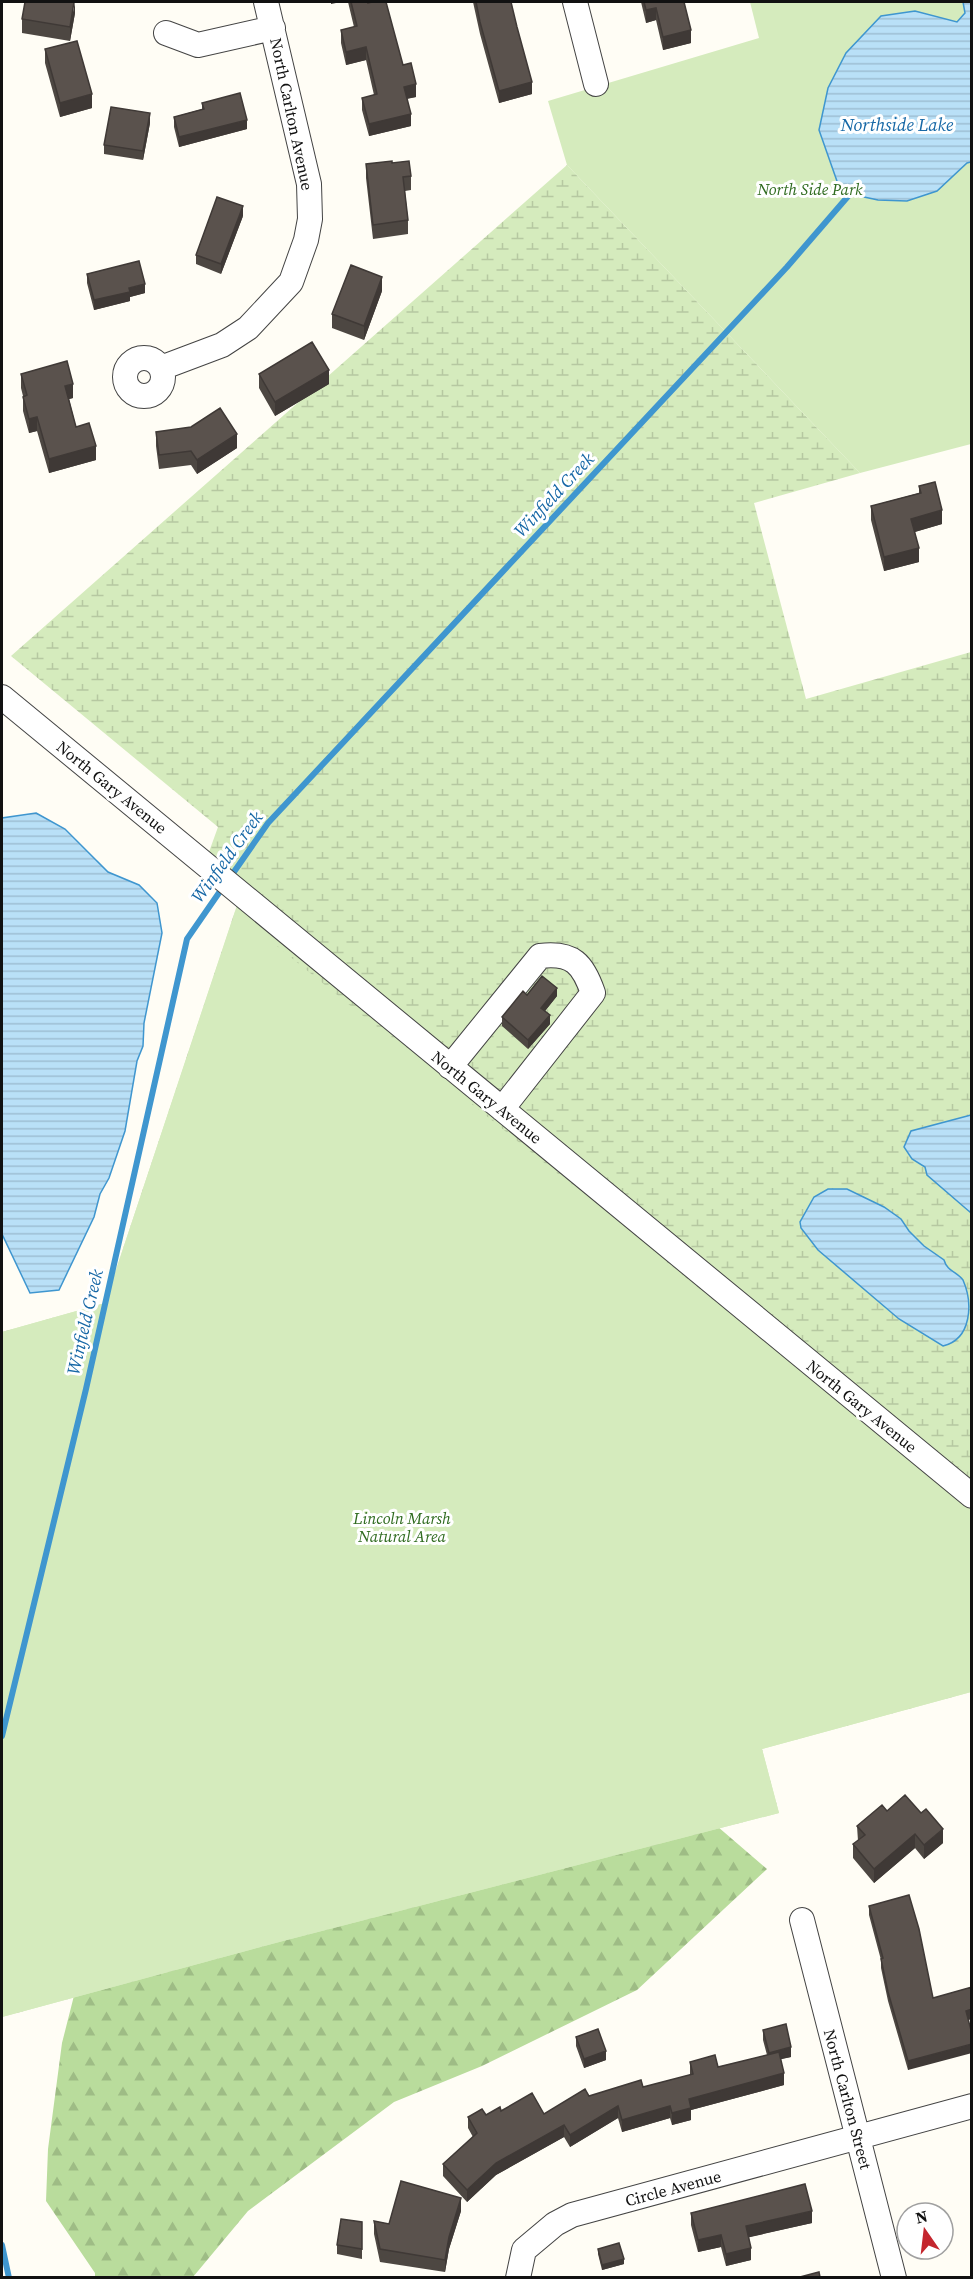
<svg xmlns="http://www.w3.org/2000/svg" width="973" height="2279" font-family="'Source Serif 4',serif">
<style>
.forest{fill:url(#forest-firs)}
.wetland{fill:url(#wetland-marsh)}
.park{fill:#d5ebbd}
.water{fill:url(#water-rules);stroke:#3f96cf;stroke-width:1.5}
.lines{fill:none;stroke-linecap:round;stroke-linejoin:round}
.stream{stroke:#3f96cf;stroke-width:6}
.minor-casing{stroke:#444;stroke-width:26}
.minor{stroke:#fff;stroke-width:24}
.wall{fill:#4d4742}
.shaded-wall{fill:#3f3936}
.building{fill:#5a524d;stroke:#3f3936;stroke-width:1.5}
.labels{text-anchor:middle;stroke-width:6;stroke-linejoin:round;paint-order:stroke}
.street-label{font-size:16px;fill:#111;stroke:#fff}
.park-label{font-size:16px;font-style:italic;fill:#2f6b1f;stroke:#fff}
.water-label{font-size:18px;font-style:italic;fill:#1768a6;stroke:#fff}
</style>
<defs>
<pattern id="forest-firs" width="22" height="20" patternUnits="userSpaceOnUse" patternTransform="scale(1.5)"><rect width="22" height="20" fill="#b9dc9c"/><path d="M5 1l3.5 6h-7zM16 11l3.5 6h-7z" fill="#9ebc85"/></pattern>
<pattern id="wetland-marsh" width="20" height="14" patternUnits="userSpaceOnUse" patternTransform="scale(1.5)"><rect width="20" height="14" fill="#d5ebbd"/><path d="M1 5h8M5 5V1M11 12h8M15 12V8" fill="none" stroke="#b6c8a1"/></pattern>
<pattern id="water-rules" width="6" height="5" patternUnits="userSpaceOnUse" patternTransform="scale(1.5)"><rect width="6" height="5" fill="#b9e0f7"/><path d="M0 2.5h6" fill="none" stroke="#9ebfd3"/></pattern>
</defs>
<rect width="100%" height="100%" fill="#fffdf5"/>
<!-- forest -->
<path class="forest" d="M696,1808l71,61 -130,121 -155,76 -88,36 -146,109 -55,66h-98v-4l-49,-72 2,-52 14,-106 18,-71z"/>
<!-- wetland -->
<path class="wetland" d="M567,165l293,308 -106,30 52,196 165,-47v1040l-209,57 17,64 -496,128 -281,76v-685l103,-29 136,-410 -36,-30 13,-36 -207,-171z"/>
<!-- park -->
<path class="park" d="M750,2h221v442l-111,29 -293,-308 -19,-64 211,-63z
M235,912l736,597v183l-209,57 17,64 -496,128 -281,76v-685l103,-29z"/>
<!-- water -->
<path class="water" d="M963,2h8v160l-4,1 -30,28 -30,10 -29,-1 -28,-6 -12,-10 -19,-54 9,-42 18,-35 35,-37 34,-5 42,11 8,-9z
M36,813l29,16 43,43 31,13 18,18 5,30 -18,90 -1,23 -6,15 -12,70 -16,47 -9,16 -6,23 -35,73 -29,3 -28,-59v-416z
M971,1115h1l-1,98 -44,-38 -2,-8 -13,-8 -8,-12 7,-16z
M828,1189h19l37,18 17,12 8,12 15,15 20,14c3,11 13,12 19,20 10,23 9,59 -20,66l-44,-27 -81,-69 -17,-22 -1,-6 14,-25z"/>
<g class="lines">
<!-- stream -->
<path class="stream" d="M229,879l39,-56 519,-556 63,-73
M2,1736l84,-347 101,-450 36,-52
M2,2245l7,33"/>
<!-- minor casing -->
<g class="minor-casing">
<path id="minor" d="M575,2l21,82
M166,33l32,12 75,-17
M125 377a19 19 0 1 1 38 0a19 19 0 1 1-38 0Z
M161,368l61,-23 26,-17 43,-46 15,-42 4,-21 -1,-35 -43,-182
M2,697l970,799
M450,1067l90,-111c33,-4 43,8 53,37l-91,116
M802,1920l92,358
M518,2278l6,-28 31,-26 17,-9 400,-109"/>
</g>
<!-- minor -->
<use href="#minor" class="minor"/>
</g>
<!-- wall -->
<path class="wall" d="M348,2h20l35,63 13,32 -9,2 4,27 -42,10 -7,-26v-12l12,-3 -8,-35 -20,5 -5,-22v-13l13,-3z
M473,2h38l21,92 -33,9 -19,-69z
M641,2h43l7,41 -28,7 -7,-30 -10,3z
M75,13l-5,28 -48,-8v-14z
M45,49l47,59 -32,9 -15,-54z
M202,103l45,26 -68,18 -5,-20v-10l28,-8z
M150,123l-7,37 -39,-6v-9z
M392,163l19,13v14l-6,1 3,29v14l-35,5 -7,-61v-14z
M243,216l-22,58 -25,-10v-9z
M87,274l58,19 -15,4v4l-36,9 -7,-27z
M382,291l-18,49 -32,-12v-14z
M21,374l52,24 -4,1 7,28 20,33 -47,13 -12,-42 -8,2 -6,-22v-15l-2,-8z
M259,374l70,10 -54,32 -16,-28z
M156,432l81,16 -40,26 -6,-9 -32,4 -3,-23z
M919,486l23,38 -27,8 4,30 -35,9 -13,-51v-14l48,-13z
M527,995l30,1 -12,15 5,13 -22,25 -26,-23v-9z
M887,1811l56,32 -19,16 -9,-11 -41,35 -21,-25v-14l5,-3 -1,-15z
M869,1906l64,92 39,-11v32l-4,1 -60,50 -20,-69 -7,-33v-8l-12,-45z
M763,2030l28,27 -11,2 4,26 -93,25v10l-19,5 -2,-7 -48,14 -4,-14 -48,29 -6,-10 -68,38 -29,27 -24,-26v-12l30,-27 -5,-9v-11l18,-2 15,-4 43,3 45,-18 54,-9 47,-12v-13l28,5 49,-12 -4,-15z
M576,2037l30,23 -22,8 -8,-22z
M461,2211l-12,38 -4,23 -65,-10 -6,-28v-13l15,3z
M691,2213l121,10 -63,14 2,23 -25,6 -5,-19 -23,5 -7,-27z
M362,2222v37l-25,-5v-9z
M598,2249l26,15 -22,6 -4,-16z"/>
<!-- shaded-wall -->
<path class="shaded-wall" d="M75,2v11l-5,28v-14z
M331,2h10l-10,2z
M656,8v12l-10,3v-13z
M691,30v13l-28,7v-13z
M366,47v13l-20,5v-13z
M532,82v12l-33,9v-12z
M416,84v13l-12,2v-12z
M92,94v14l-32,9v-14z
M150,113v10l-7,37v-9z
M411,114v12l-42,10v-12z
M247,120v9l-68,18v-10z
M243,206v10l-22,58v-10z
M382,277v14l-18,49v-14z
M145,284v9l-15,4v4l-36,9v-10l35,-12z
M329,370v14l-54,32v-14z
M73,384v14l-8,2v-14z
M37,417v14l-8,2v-14z
M237,434v14l-40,26v-14z
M96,446v14l-47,13v-14z
M942,510v14l-31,9v-14z
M919,548v14l-35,9v-14z
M557,988v8l-16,20v-8z
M550,1015v9l-22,25v-9z
M943,1829v14l-19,16v-14z
M915,1834v14l-41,35v-14z
M972,2009v10l-6,1v-9z
M972,2044v9l-64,17v-9z
M791,2047v10l-22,5v-9z
M606,2051v9l-22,8v-9z
M784,2073v12l-93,25v10l-19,5v-12l17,-14z
M618,2106v12l-48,29v-12z
M670,2106v12l-48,14v-12z
M564,2125v12l-68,38 -29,27v-12l29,-27z
M461,2198v13l-12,38 -4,23v-12l4,-23z
M812,2211v12l-66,15v-12z
M721,2235v12l-23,5v-12z
M751,2248v12l-25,6v-12z
M624,2259v5l-22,6v-5z"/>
<!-- building -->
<path class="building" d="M25,2h49l-4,25 -48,-8z
M351,2h17v1l4,-1h14l17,63 8,-2 5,21 -12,3 7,27 -42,10 -7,-26 15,-4 -11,-47 -20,5 -5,-22 16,-4z
M476,2h35l6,25 15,55 -33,9 -19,-69z
M644,2h40l7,28 -28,7 -7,-29 -10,2z
M77,41l15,53 -32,9 -15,-54z
M240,93l7,27 -68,17 -5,-20 30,-8 -2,-6z
M111,107l39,6 -7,38 -39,-6z
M392,161v2l17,-2 2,15 -8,1 5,43 -35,5 -7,-61z
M217,197l26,9 -22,58 -25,-9z
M139,261l6,23 -16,4 1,4 -36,8 -7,-26z
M351,265l31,12 -18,49 -32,-12z
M312,342l17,28 -54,32 -16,-28z
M67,361l6,23 -8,2 11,41 13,-4 7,23 -47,13 -12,-42 -8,2 -6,-22 4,-2 -6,-21z
M220,408l17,26 -40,26 -6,-9 -32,4 -3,-23 35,-5z
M935,482l7,28 -31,9 8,29 -35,9 -13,-51 50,-13 -2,-7z
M542,976l15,12 -16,20 9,7 -22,25 -26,-23 21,-26 4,4z
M905,1795l16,18 5,-4 17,20 -19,16 -9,-11 -41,35 -21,-25 12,-9 -8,-9 25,-21 5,6z
M909,1895l10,34 14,69 39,-11v22l-6,2 6,23v10l-64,17 -20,-69 -7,-33 2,-1 -14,-52z
M786,2024l5,23 -22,6 -6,-23z
M598,2029l8,22 -22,8 -8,-22z
M779,2052l5,21 -95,26 2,9 -19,5 -2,-7 -48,14 -4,-14 -48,29 -6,-10 -68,38 -29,27 -24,-26 34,-31 -9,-16 14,-8 4,6 14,-8 1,4 31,-18 12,21 41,-25 4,7 52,-16 2,7 50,-13 -3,-12 25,-7 3,12z
M401,2181l60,17 -12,39 -4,23 -65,-11 -6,-28 15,3z
M805,2184l7,27 -66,15 5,22 -25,6 -5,-19 -23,5 -7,-27z
M341,2219l21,3v27l-25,-4z
M619,2243l5,16 -22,6 -4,-16z
M819,2272l1,5h-20z"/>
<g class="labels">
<!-- street labels -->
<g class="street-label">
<text transform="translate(292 114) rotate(78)" y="6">North Carlton Avenue</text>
<text transform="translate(112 787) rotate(39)" y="6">North Gary Avenue</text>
<text transform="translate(487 1097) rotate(39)" y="6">North Gary Avenue</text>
<text transform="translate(862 1406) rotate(39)" y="6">North Gary Avenue</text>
<text transform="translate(848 2099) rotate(75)" y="6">North Carlton Street</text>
<text transform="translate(673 2188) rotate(-15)" y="6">Circle Avenue</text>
</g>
<!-- park labels -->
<g class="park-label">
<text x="810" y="195">North Side Park</text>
<text x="402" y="1524">Lincoln Marsh<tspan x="402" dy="18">Natural Area</tspan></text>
</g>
<!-- water labels -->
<g class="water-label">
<text x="897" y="131">Northside Lake</text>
<text transform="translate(554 495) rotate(-47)" y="6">Winfield Creek</text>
<text transform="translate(227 857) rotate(-54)" y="6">Winfield Creek</text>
<text transform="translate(85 1322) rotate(-77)" y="6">Winfield Creek</text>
</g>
</g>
<!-- border -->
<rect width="973" height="2279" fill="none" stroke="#111111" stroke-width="6"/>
<!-- north arrow -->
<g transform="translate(925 2231) rotate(346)"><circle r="28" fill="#ffffff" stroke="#a0a0a0" stroke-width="1.5"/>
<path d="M0-4.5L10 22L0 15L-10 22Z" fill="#c4262e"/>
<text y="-9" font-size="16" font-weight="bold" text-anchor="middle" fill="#111111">N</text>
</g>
</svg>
